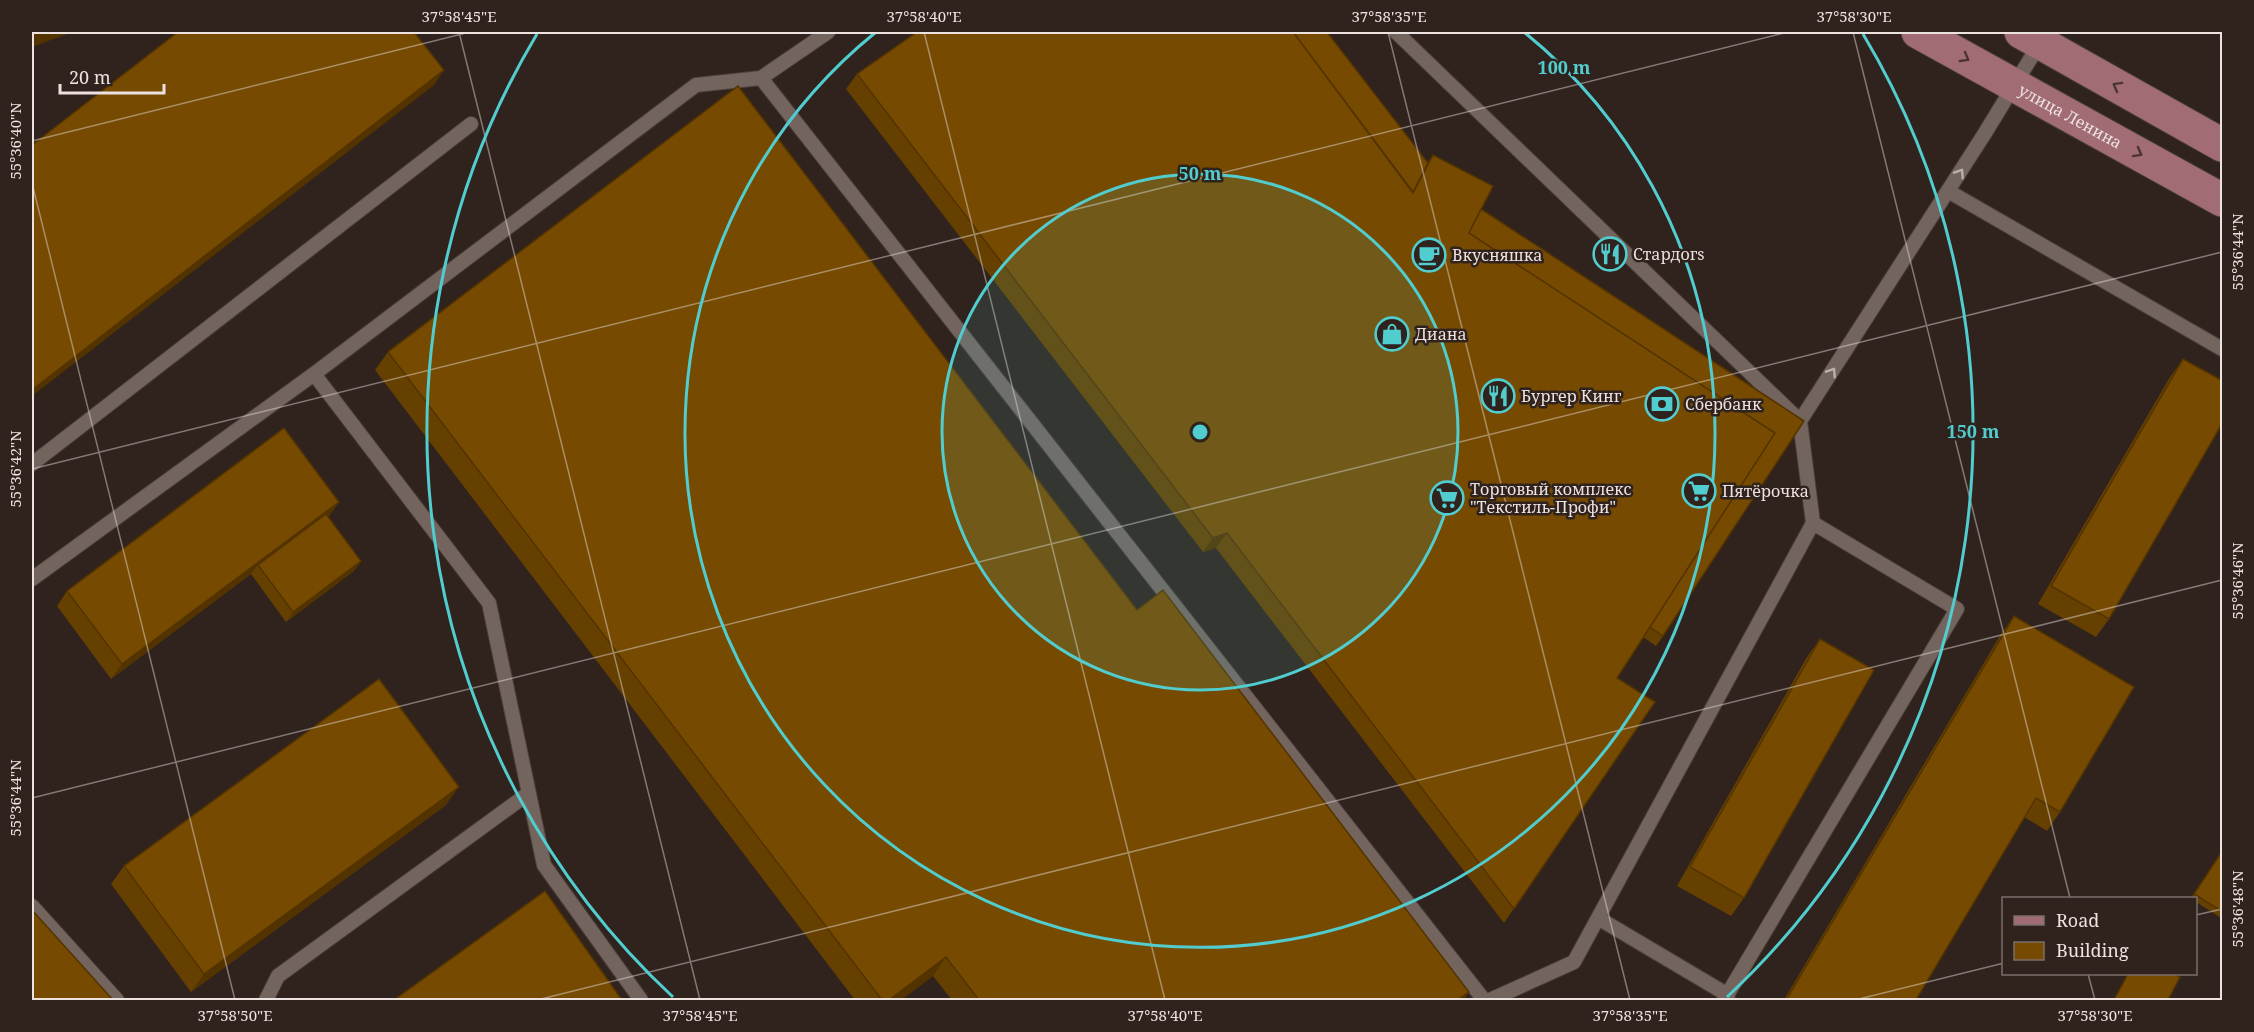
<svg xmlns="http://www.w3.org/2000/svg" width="2254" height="1032" font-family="'Noto Serif',serif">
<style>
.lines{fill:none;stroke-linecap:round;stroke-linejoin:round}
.lane-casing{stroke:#4a3f3b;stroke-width:16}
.primary-casing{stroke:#4a3f3b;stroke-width:35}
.lane{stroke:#74645e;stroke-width:14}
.primary{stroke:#a16c73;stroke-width:33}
.wall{fill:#654000}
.shaded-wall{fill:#533400}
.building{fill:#764a00;stroke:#533400;stroke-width:1.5}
.oneway{stroke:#4c3432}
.oneway2{stroke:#bcb0ab}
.ticks{fill:none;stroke:#ece2df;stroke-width:1.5;stroke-opacity:0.45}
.ring{fill:none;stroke:#52cdcf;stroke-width:3}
.labels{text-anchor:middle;stroke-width:5;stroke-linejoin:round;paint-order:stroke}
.street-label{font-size:16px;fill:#ece2df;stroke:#30221d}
.poi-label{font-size:16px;fill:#ece2df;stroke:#30221d;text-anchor:start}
.centre{fill:#52cdcf;stroke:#30221d;stroke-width:3}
.ring-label{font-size:18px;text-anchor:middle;font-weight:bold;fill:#52cdcf;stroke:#30221d;stroke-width:5;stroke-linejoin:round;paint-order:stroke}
.neatline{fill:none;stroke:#ece2df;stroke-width:2}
.ticks-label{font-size:15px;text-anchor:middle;fill:#ece2df}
</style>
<rect width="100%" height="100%" fill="#30221d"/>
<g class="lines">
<!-- lane casing -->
<g class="lane-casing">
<path id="lane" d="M828,32l-67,46 723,922
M1396,32l404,389 13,102 -239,439 -84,38
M1948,191l274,158
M1800,421l185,-288 55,-90
M32,464l439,-340
M32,579l282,-205
M32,906l85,94
M1598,918l130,77
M266,1000l12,-24 251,-183
M641,1000l-97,-135 -55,-262 -175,-229 382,-289 65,-7
M1724,1000l233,-391 -144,-86"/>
</g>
<!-- primary casing -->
<g class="primary-casing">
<g id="primary">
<path id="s1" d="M1918,32l304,168"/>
<path d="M2021,32l201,113"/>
</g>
</g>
<!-- lane -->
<use href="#lane" class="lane"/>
<!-- primary -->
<use href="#primary" class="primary"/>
</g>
<!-- wall -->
<path class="wall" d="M857,74l571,88 5,-7 48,54 182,427 -7,10 -13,-9 -26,41 38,24 -151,221 -288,-375 -13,4 -357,-463z
M388,352l749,258 332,382 -6,8h-511l-19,-24 -32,24h-46l-480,-630z
M2183,359l-74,260 -13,18 -58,-33 132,-227z
M339,502l-11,15 33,44 -7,10 -68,51 -35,-48 -140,105 -54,-73 10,-15z
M2014,616l46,196 -13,19 -23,-14 -108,183h-132l217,-366z
M1820,639l-76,259 -13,18 -54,-30 130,-229z
M446,805l-255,187 -80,-108 13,-18z
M2223,850v69l-27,-17v-4h-5z"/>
<!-- shaded-wall -->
<path class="shaded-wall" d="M44,32h29l-41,15v-11z
M444,70l-10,15 -402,311v-6z
M339,502l-10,14 -69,52 -2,-3 -7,9 -140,105 11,-15z
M1227,533l-11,15 -13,4 10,-14z
M361,561l-7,10 -68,51 7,-10z
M459,787l-13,18 -255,187 13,-18z
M946,957l-13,19 -32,24h-12z
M1469,992l-6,8h-6z"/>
<!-- building -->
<path class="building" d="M32,32h12l-12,4z
M178,32h236l30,38 -412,320v-245z
M917,32h376l120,161 20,-38 60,31 -24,47 306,200 -158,245 38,24 -141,207 -287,-376 -14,5 -356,-464z
M1293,32h34l101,131 -15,29z
M738,86l399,524 26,-20 306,402 -12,8h-478l-33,-43 -57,43h-7l-494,-648z
M1481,209l323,212 -141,215 -13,-9 125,-194 -306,-200z
M2183,359l40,22v41l-114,197 -58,-33z
M284,428l55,74 -217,162 -55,-73z
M326,514l35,47 -68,51 -35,-47z
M2014,616l120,71 -74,125 -24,-14 -120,202h-130z
M1820,639l54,31 -130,228 -54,-31z
M379,679l80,108 -255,187 -80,-108z
M2223,850v62l-29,-18z
M545,891l77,109h-228z
M32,910l81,90h-81z
M2128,974h46l6,3 -12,23h-54z"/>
<!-- one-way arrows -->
<defs><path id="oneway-chevron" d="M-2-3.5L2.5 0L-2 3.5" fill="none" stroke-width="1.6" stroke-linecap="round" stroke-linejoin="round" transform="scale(1.5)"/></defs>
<g class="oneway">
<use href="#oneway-chevron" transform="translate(1965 58) rotate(30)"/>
<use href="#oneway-chevron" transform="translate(2117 86) rotate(-151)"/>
<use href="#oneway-chevron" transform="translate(2138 153) rotate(29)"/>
</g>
<g class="oneway2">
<use href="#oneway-chevron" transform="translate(1960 173) rotate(-57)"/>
<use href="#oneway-chevron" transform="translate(1832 372) rotate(-57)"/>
</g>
<!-- ticks -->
<path class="ticks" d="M459,32l241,968M924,32l241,968M1388,32l242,968M1853,32l217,866M32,141l438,-109M32,183l203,817M32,469l1756,-437M32,798l2190,-546M2196,915l26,-6M2088,974l7,26M537,1000l1685,-420M1855,1000l149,-37"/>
<!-- distance rings -->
<circle cx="1200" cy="432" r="258" fill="#52cdcf" fill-opacity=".12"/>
<g class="ring">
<circle cx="1200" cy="432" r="258"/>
<path d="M1524 32A515 515 0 1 1 876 32"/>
<path d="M673 997A773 773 0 0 1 537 34M1863 34A773 773 0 0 1 1727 997"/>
</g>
<!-- icons -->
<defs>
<g id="restaurant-ring" transform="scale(1.725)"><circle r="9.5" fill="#30221d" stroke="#52cdcf" stroke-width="1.5"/><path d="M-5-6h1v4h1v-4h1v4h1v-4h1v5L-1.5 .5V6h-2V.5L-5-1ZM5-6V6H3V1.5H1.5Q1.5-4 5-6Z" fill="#52cdcf"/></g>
<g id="cafe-ring" transform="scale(1.725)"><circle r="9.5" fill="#30221d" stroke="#52cdcf" stroke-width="1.5"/><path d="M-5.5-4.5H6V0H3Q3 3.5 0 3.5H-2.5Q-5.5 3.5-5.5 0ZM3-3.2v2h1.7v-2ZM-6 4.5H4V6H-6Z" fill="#52cdcf"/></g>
<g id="shop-ring" transform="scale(1.725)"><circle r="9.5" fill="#30221d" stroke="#52cdcf" stroke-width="1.5"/><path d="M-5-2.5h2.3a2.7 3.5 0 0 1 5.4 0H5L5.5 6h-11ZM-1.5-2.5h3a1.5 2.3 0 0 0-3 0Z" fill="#52cdcf"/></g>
<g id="bank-ring" transform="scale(1.725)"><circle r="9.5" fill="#30221d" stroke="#52cdcf" stroke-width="1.5"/><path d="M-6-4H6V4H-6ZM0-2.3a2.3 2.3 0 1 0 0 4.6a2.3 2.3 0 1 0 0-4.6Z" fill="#52cdcf"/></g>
<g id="supermarket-ring" transform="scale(1.725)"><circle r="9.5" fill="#30221d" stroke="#52cdcf" stroke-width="1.5"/><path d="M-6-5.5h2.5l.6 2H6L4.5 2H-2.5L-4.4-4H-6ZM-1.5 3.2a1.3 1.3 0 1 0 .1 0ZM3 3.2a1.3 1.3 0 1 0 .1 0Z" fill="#52cdcf"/></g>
</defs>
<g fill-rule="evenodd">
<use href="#restaurant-ring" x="1610" y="254"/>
<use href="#cafe-ring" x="1429" y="255"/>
<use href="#shop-ring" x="1392" y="334"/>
<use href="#restaurant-ring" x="1498" y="396"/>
<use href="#bank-ring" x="1662" y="404"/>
<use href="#supermarket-ring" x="1699" y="491"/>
<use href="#supermarket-ring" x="1447" y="498"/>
</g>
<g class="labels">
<!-- street labels -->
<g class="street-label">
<text dy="6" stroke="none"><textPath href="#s1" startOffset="174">улица Ленина</textPath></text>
</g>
<!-- poi labels -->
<g class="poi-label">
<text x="1633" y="260">Стардогs</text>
<text x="1452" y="261">Вкусняшка</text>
<text x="1415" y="340">Диана</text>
<text x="1521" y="402">Бургер Кинг</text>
<text x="1685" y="410">Сбербанк</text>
<text x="1470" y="495">Торговый комплекс<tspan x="1470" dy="18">"Текстиль-Профи"</tspan></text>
<text x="1722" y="497">Пятёрочка</text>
</g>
</g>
<circle cx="1200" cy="432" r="9" class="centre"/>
<g class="ring-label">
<text x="1564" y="74">100 m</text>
<text x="1200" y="180">50 m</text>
<text x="1973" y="438">150 m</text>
</g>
<!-- border -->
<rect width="2254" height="1032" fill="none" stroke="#30221d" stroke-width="66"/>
<!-- legend -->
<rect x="2002" y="897" width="195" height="78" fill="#30221d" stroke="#7b6f6b" stroke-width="1.5"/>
<rect x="2014" y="916" width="30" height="9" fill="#a16c73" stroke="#7b6f6b" stroke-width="1.5"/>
<text x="2056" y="927" font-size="18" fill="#ece2df">Road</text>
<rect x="2014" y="942" width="30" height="18" fill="#764a00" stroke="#7b6f6b" stroke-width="1.5"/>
<text x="2056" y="957" font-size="18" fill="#ece2df">Building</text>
<!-- scale -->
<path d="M60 84v9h104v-9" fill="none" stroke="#ece2df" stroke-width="3"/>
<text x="69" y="84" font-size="18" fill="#ece2df" stroke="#30221d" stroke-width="4.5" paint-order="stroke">20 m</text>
<rect x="33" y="33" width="2188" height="966" class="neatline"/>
<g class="ticks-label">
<text x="459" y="22">37°58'45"E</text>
<text x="924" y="22">37°58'40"E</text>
<text x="1389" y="22">37°58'35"E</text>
<text x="1854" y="22">37°58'30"E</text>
<text transform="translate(16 141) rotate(-90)" y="5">55°36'40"N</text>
<text transform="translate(2238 252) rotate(-90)" y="5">55°36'44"N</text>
<text transform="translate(16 469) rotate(-90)" y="5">55°36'42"N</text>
<text transform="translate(2238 581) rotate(-90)" y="5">55°36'46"N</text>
<text transform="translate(16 798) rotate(-90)" y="5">55°36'44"N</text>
<text transform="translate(2238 909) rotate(-90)" y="5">55°36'48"N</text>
<text x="235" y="1021">37°58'50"E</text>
<text x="700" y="1021">37°58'45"E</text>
<text x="1165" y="1021">37°58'40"E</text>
<text x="1630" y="1021">37°58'35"E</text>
<text x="2095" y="1021">37°58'30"E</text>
</g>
</svg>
